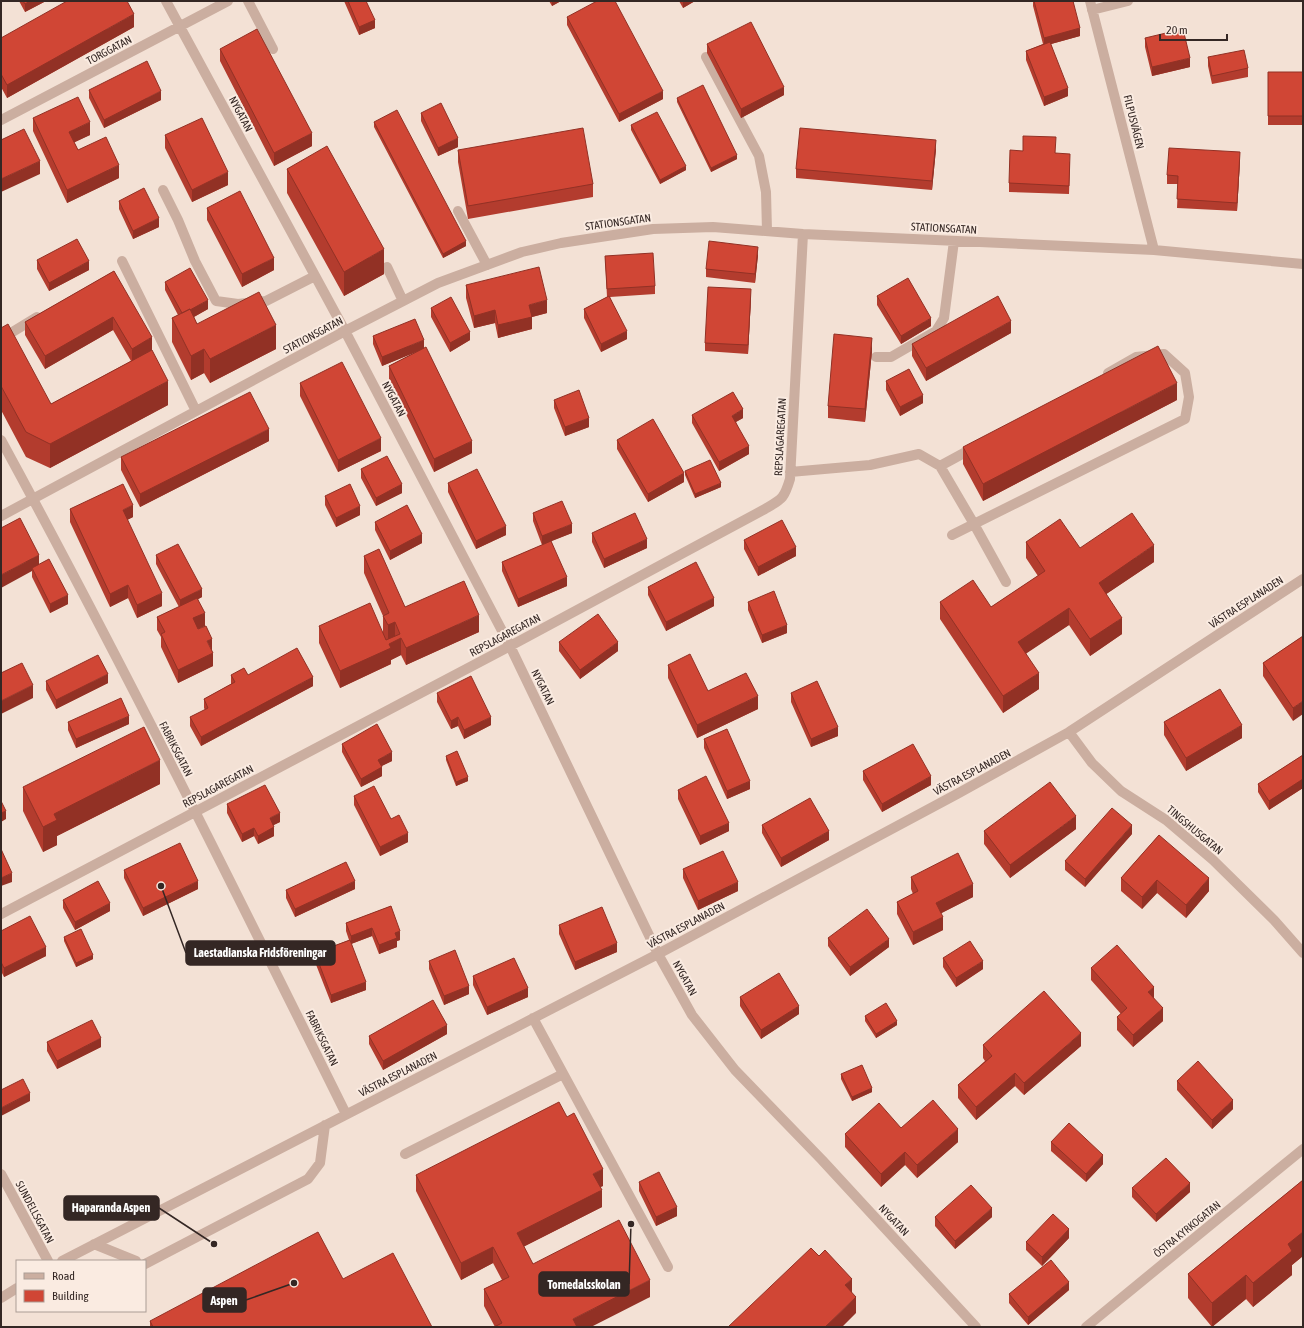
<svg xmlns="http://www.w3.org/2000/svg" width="1304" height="1328" font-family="'Asap Condensed',sans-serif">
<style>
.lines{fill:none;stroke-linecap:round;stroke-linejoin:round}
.minor{stroke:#cbaea0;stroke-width:10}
.wall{fill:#b33c2e}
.shaded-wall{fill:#923125}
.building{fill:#d04635;stroke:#923125}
.labels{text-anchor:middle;stroke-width:4;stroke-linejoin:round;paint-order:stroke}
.street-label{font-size:11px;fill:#342724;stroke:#faebe1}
.leader{fill:none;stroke:#342724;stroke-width:1.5}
.callout-dot{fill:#342724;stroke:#faebe1;stroke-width:1.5}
.callout{fill:#342724;stroke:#342724;stroke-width:1.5}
.callout-label{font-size:12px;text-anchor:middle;font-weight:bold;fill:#fff}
</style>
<rect width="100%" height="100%" fill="#f3e1d5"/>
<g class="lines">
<!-- minor -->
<path class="minor" d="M166,1l179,330 165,315 148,308 34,61 43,55 87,90 154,167
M248,1l25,48
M1090,1l64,249
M1092,10l36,-9
M706,57l53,99 7,36 1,39
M1,120l227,-119
M163,190l15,30 17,41 21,40 22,3 28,-3 49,-25
M458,211l29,54
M122,261l74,150
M387,267l16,34
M1,339l36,-22
M876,357h15l45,-26 8,-13 10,-77
M1,440c121,222 233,448 345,674
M940,466l35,-19
M790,472l80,-7 49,-11 21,12 34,58 -22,11
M1,516l344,-185 93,-48 84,-31 39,-9 92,-14 60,-2 90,7 351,16 149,14
M1006,582l-32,-58 211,-105 4,-22 -4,-24 -21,-19 -28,3 -28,16
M1069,732l23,31 29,28 45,29 47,40 61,60 29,33
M1,914l509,-268 255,-137c17,-10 19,-10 25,-30l13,-245
M533,1018l135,249
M405,1154l158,-80
M1,1174l47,87
M94,1244l42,17
M62,1261l596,-307 299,-160 112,-62 234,-153
M145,1264l163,-85 12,-16 5,-38
M1,1298l16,-10
M1086,1327l217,-178"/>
</g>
<!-- wall -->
<path class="wall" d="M19,1h27l-21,11z
M344,1h22l9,27 -16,7z
M549,1h12l-9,5z
M679,1h16l-12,7z
M1033,1h40l7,35 -29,8 17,52 -24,10 -18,-46v-9l17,-7 -10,-38z
M567,17l96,82 -44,23 -52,-97z
M134,27l-127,71 -6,-11v-49z
M1145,38l45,29 -38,9 -7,-29z
M707,44l77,51 -43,23 -34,-65z
M220,49l92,97 -38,20 -54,-105z
M1208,57l40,11v9l-36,7 -4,-18z
M1268,72h35v53h-35z
M89,90l72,10 -57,28 -15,-30z
M677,98l60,61 -26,13 -34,-70z
M421,113l37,34 -20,9 -17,-35z
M33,118l57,17 -16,7 4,8 41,28 -52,25 -34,-72z
M374,122l92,124 -23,12 -69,-131z
M631,125l55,45 -26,14 -29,-54z
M165,135l63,50 -36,17 -27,-54z
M936,149l-4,41 -136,-12v-9z
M458,150l135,34v13l-125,22 -10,-57z
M1056,153l14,9 -1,32 -60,-2v-9z
M1240,161l-3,50 -60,-3 1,-24h-11v-9z
M287,169l97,105 -40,22 -57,-103z
M119,201l40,26 -26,12 -14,-30z
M207,208l67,62 -32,17 -35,-67z
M758,255l-3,28 -49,-6v-8z
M605,256l50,30v8l-45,3 17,42 -26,13 -17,-34v-9l23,-12z
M37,260l52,10 -40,21 -12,-22z
M114,271l38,79 -11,6 27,49 -118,63 -24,-11 -25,-47v-82l50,76 80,-43 -18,-31 -68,39 -20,-34v-13z
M165,282l43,27 -14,8 3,7 79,25 -66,34 -6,-10 -13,7 -19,-38v-24l6,-3 -13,-25z
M466,285l81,28 -15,4v12l-34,9 -3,-15 -21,5 -8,-30z
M877,296l54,30 -30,18 -24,-39z
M751,298l-3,56 -43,-3v-8z
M431,308l39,32 -20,12 -19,-35z
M1011,333l-85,48 -14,-25v-12z
M373,336l51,13 48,104 -38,19 -45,-93v-13l33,-17 -40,17 -9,-22z
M872,351l-7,71 -37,-4v-12z
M886,381l37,22 -23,13 -14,-26z
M300,383l81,68 -43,21 -38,-76z
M554,400l35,27 -24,9 -11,-28z
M1177,400l-194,101 -20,-37v-17z
M692,415l51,3 -7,4 13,32 -30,17 -27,-48z
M617,440l67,42 -36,20 -31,-53z
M269,441l-129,66 -19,-37v-13z
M361,469l41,24 -26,13 -15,-28z
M685,471l36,16 -26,11 -10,-23z
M448,483l58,52 -30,14 -28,-57z
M325,496l35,19 -24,12 -11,-22z
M70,509l63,8 -6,3 35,86 -25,12 -9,-20 -18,9 -40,-85z
M533,513l39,20 -21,8 16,45 -49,21 -16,-36v-9l40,-17 -9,-24z
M375,522l47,21 -32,17 -15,-30z
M1,528l38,37 29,39 -18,9 -18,-36v-6z
M592,533l55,15 -43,20 -12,-26z
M744,540l52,16 -38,20 -14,-27z
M1026,542l54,6 74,14 -48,32 16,40 -32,22 -21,-31 -43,28 13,36 -36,24 -63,-94v-17l51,5 47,-31 -12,-18z
M156,555l46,42 -4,2 7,27 -7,3 14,21 1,16 -35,17 -17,-36v-10l-4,-7v-13l22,-10 -23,-43z
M364,556l41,51 74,25 -73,33 -5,-10 -10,5v4l-51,24 -21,-45v-17l64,6v-16l-19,-43z
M648,587l66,19 -48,25 -18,-36z
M748,602l39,31 -25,10 -14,-33z
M1303,636l-10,85 -30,-45v-13z
M559,642l59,9 -38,28 -21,-28z
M668,665l40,26 50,18 -61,29 -29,-60z
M231,675h17l65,11 -112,60 -11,-20v-9l15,-7 -1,-2v-9l27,-15z
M46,681l62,2 -52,26 -10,-19z
M437,693l54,32 -27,14 -6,-13 -7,3 -14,-27z
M791,693l47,43 -27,11 -20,-45z
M68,722l61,2 -53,24 -8,-18z
M1164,722l78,16 -56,33 -22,-36z
M704,739l46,50 -23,10 -23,-51z
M342,744l50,17 -11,5 1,10 -21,11 -19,-35z
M1303,755v33l-34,22 -11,-18v-8z
M446,756l22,25 -12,5 -10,-26z
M863,771l68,14 -49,27 -19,-32z
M160,784l-103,52v9l-14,7 -20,-41v-24z
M678,790l51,41 -29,14 -22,-46z
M354,796l37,23 17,23 -28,14 -26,-51z
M227,804l53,18 -7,3 1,11 -16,8 -4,-8 -12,6 -15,-29z
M762,825l67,15 -48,27 -19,-34z
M1076,829l-66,49 -26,-34v-13z
M1132,834l-47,53 -20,-17v-9z
M1159,835l50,56 -23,27 -29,-25 -15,16 -21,-18v-13z
M683,869l55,22 -40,19 -15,-32z
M124,870l74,19 -55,27 -19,-38z
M911,877l62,20 -32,16 2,17 -30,15 -16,-31v-12l16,-8 -2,-5z
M355,889l-60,28 -9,-19v-8z
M63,900l47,11 -35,19 -12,-22z
M391,906l9,34 -3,1v6l-18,7 -7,-18 -21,8 15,46 -35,13 -16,-41v-9l34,-13 -3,-9v-8z
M559,925l58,27 -42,18 -16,-36z
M1,931l45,25 -42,21 -3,-6z
M64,937l29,22 -17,8 -12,-26z
M828,938l61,9 -39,29 -22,-30z
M943,958l40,11 -27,18 -13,-20z
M429,961l40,33 -25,11 -15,-36z
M1091,968l63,30 9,23 -30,26 -16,-17v-13l4,-3 -30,-34z
M473,976l55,21 -41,18 -14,-30z
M740,997l59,17 -38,25 -21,-33z
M865,1016l32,9 -21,13 -11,-17z
M447,1034l-64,36 -14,-26v-8z
M47,1042l54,5 -44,22 -10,-18z
M983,1045l98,1 -57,49 -9,-9 -39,34 -18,-22v-13l27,-24 -2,-3z
M841,1074l31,18 -20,9 -11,-22z
M1177,1081l56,28 -21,20 -35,-39z
M901,1128l57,14 -41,36 -12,-13 -24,22 -36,-40v-13z
M1051,1142l52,22 -17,18 -35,-31z
M416,1175l187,11 -3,1 2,20 -79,40 10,17 117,33 -155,30 -11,-21v-17l18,-9 -9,-17 -32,17 -45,-89z
M1303,1180v76l-11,9v10l-39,32 -7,-8 -34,28 -24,-29v-24z
M639,1182l38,34 -21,10 -17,-35z
M1132,1188l58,4 -34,30 -24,-25z
M935,1217h57l-37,32 -20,-23z
M1069,1238l-27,28 -16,-16v-8z
M1069,1290l-41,35 -19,-22v-9z
M150,1321l282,6h-282z"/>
<!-- shaded-wall -->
<path class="shaded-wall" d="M30,1h16l-21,11v-8z
M552,1h9l-9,5z
M683,1h12l-12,7z
M134,14v13l-127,71v-13z
M375,20v8l-16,7v-8z
M1080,28v8l-36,10v-8z
M1190,58v9l-38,9v-9z
M784,87v8l-43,23v-9z
M1068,88v8l-24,10v-9z
M161,91v9l-57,28v-8z
M663,91v8l-44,23v-8z
M90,122v13l-21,10v-13z
M312,133v13l-38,20v-13z
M458,138v9l-20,9v-8z
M936,140v9l-4,41v-9z
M1240,152v9l-3,50v-8z
M737,155v4l-26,13v-4z
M40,161v13l-39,18v-13z
M119,165v13l-52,25v-13z
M686,166v4l-26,14v-4z
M228,172v13l-36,17v-12z
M159,218v9l-26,12v-8z
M466,241v5l-23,12v-4z
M758,247v8l-3,28v-9z
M384,249v25l-40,22v-24z
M274,258v12l-32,17v-13z
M89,261v9l-40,21v-8z
M751,289v9l-3,56v-9z
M208,300v9l-25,14v-9z
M547,300v13l-15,4v12l-34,9v-13l31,-20z
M495,310v13l-21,5v-12z
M113,317v13l-68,39v-13z
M931,318v8l-30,18v-8z
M1011,321v12l-85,48v-13z
M276,325v24l-66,34v-24z
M627,331v8l-26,13v-8z
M470,332v8l-20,12v-9z
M152,337v13l-20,12v-13z
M872,338v13l-7,71v-13z
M424,340v9l-42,17v-9z
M204,349v24l-13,7v-24z
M168,381v24l-118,63v-24z
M1177,383v17l-194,101v-17z
M923,395v8l-23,13v-9z
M743,409v9l-11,6v-8z
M589,418v9l-24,9v-9z
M269,429v12l-129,66v-13z
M381,438v13l-43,21v-12z
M472,441v12l-38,19v-13z
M749,446v8l-30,17v-9z
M684,473v9l-36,20v-8z
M721,483v4l-26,11v-4z
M402,484v9l-26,13v-8z
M133,505v12l-10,5v-12z
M360,506v9l-24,12v-9z
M572,524v9l-30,12v-9z
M506,526v9l-30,14v-8z
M422,534v9l-32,17v-9z
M647,539v9l-43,20v-9z
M1154,545v17l-55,37v-16z
M796,547v9l-38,20v-9z
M39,555v13h-7v3l-31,17v-13z
M567,577v9l-49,21v-8z
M128,585v13l-18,9v-13z
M202,589v8l-22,12v-9z
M162,593v13l-25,12v-13z
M68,595v9l-18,9v-9z
M714,598v8l-48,25v-9z
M1069,608v17l-51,34v-17z
M205,613v13l-12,5v-13z
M479,615v17l-73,33v-17z
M1122,618v16l-32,22v-17z
M395,622v17l-7,3v-17z
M787,625v8l-25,10v-8z
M401,638v17l-10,5v4l-51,24v-17l49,-27z
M212,639v12l-5,-10z
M618,642v9l-38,28v-9z
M213,653v13l-35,17v-13z
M1039,673v16l-36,24v-17z
M108,674v9l-52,26v-9z
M313,677v9l-112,60v-9z
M33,685v13l-32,16v-13z
M758,696v13l-61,29v-13z
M1303,701v13l-10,7v-13z
M129,716v8l-53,24v-9z
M458,717v9l-7,3v-8z
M491,717v8l-27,14v-9z
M1242,725v13l-56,33v-13z
M838,727v9l-27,11v-8z
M392,752v9l-14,7v-8z
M160,760v24l-103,52v9l-14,7v-25l11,-13z
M382,767v9l-21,11v-8z
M931,776v9l-49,27v-8z
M468,777v4l-12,5v-4z
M1303,779v9l-34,22v-9z
M750,781v8l-23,10v-8z
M6,811v8l-5,3v-9z
M280,813v9l-10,5v-9z
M1076,816v13l-66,49v-13z
M729,823v8l-29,14v-9z
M1132,825v9l-47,53v-8z
M274,827v9l-16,8v-8z
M254,828v8l-12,6v-8z
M829,831v9l-48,27v-9z
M408,833v9l-28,14v-9z
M12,873v9l-11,4v-8z
M1209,878v13l-23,27v-13z
M1157,880v13l-15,16v-12z
M198,881v8l-55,27v-8z
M355,881v8l-60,28v-8z
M738,882v9l-40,19v-9z
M973,884v13l-37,19v-13z
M110,903v8l-35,19v-8z
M943,917v13l-30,15v-13z
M372,928v8l-21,8v-8z
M400,931v9l-3,1v6l-18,7v-9l16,-12z
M889,939v8l-39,29v-9z
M617,943v9l-42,18v-8z
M46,947v9l-42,21v-9z
M93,955v4l-17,8v-4z
M983,961v8l-27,18v-9z
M366,982v8l-35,13v-8z
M469,986v8l-25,11v-9z
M1154,987v13l-6,-8z
M528,988v9l-41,18v-8z
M799,1006v8l-38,25v-9z
M1163,1008v13l-30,26v-12z
M897,1021v4l-21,13v-4z
M447,1025v9l-64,36v-9z
M1081,1033v13l-57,49v-12z
M101,1038v9l-44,22v-8z
M1015,1073v13l-39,34v-13z
M872,1088v4l-20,9v-4z
M30,1093v8l-29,15v-8z
M1233,1100v9l-21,20v-9z
M958,1129v13l-41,36v-13z
M905,1152v13l-24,22v-13z
M1103,1155v9l-17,18v-8z
M603,1169v17l-10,4v-16z
M1190,1183v9l-34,30v-8z
M602,1190v17l-85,43v-17z
M677,1207v9l-21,10v-9z
M992,1208v9l-37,32v-8z
M1069,1229v9l-27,28v-9z
M1303,1232v24l-11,9v10l-39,32v-24l35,-39z
M493,1247v16l-32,17v-17z
M1246,1275v24l-34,28v-24z
M852,1279v16l-7,-10z
M650,1280v17l-59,30h-18v-8z
M1069,1282v8l-41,35v-8z
M856,1297v16l-14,14h-17z"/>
<!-- building -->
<path class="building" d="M23,1h7l-5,3z
M67,1h60l7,13 -127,71 -6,-11v-36z
M348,1h18l9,19 -16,7z
M597,1h18l48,90 -44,23 -52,-97z
M1034,1h39l7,27 -36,10z
M751,22l33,65 -43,22 -34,-65z
M257,29l55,104 -38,20 -54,-104z
M1183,29l7,29 -38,9 -7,-29z
M1050,42l18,46 -24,9 -18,-46z
M1244,50l4,18 -36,8 -4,-19z
M147,61l14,30 -57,29 -15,-30z
M1268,72h35v44h-35z
M703,85l34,70 -26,13 -34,-70z
M78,97l12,25 -21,10 9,18 28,-13 13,28 -52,25 -34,-72z
M441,103l17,35 -20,10 -17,-35z
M397,110l69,131 -23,13 -69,-132z
M657,112l29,54 -26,14 -29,-55z
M202,118l26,54 -36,18 -27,-55z
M583,128l10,56 -125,22 -10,-56z
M800,128l136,12 -4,41 -136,-12z
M24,129l16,32 -39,18v-39z
M1023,136l33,1 -1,16 15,1 -1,32 -60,-3 1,-33 13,1z
M327,146l57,103 -40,23 -57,-103z
M1169,148l71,4 -3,51 -60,-4 1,-23 -11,-1z
M144,188l15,30 -26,13 -14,-30z
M240,191l34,67 -32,16 -35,-66z
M77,239l12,22 -40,22 -12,-23z
M709,241l49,6 -3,27 -49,-5z
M653,253l2,33 -48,3 -2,-33z
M539,267l8,33 -18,5 3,12 -34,8 -3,-15 -21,6 -8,-31z
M190,268l18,32 -18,10v-1l-8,4 -17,-31z
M114,271l38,66 -20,12 -19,-32 -68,39 -20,-34z
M908,278l23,40 -30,18 -24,-40z
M708,287l43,2 -3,56 -43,-2z
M259,292l17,33 -66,34 -6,-10 -13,7 -19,-38 18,-9 7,15z
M609,296l18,35 -26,13 -17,-35z
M998,296l13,25 -85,47 -14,-24z
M451,297l19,35 -20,11 -19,-35z
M415,319l9,21 -42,17 -9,-21z
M8,324l43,80 101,-54 16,31 -118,63 -24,-12 -25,-46v-58z
M834,334l38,4 -7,71 -37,-3z
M1158,346l19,37 -194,101 -20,-37z
M426,347l46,94 -38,18 -45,-93z
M342,362l39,76 -43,22 -38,-77z
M909,369l14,26 -23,12 -14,-26z
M579,390l10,28 -24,9 -11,-27z
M250,392l19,37 -129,65 -19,-37z
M733,392l10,17 -11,7 17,30 -30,16 -27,-47z
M653,419l31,54 -36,21 -31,-54z
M387,456l15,28 -26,14 -15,-29z
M710,460l11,23 -26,11 -10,-23z
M477,469l29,57 -30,15 -28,-58z
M123,484l10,21 -10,5 39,83 -25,12 -9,-20 -18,9 -40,-85z
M350,484l10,22 -24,12 -11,-22z
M562,501l10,23 -30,12 -9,-23z
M407,505l15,29 -32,17 -15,-29z
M635,513l12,26 -43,20 -12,-26z
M1132,513l22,32 -55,38 23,35 -32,21 -21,-31 -51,34 21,31 -36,23 -63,-94 33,-22 18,27 54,-36 -19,-29 34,-23 20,29z
M20,518l19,37 -38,20v-47z
M782,520l14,27 -38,20 -14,-27z
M551,541l16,36 -49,22 -16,-37z
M178,544l24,45 -22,11 -24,-45z
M379,549l26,58 59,-26 15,34 -73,33 -5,-10 -12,6 2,4 -51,23 -21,-45 51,-23 16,37 14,-6 -5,-12 -7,3 -5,-9 6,-3 -25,-57z
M49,559l19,36 -18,9 -18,-36z
M696,562l18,36 -48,24 -18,-35z
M774,591l13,34 -25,10 -14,-33z
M197,598l8,15 -12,5 5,11 8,-3 6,13 -5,2 6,12 -35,17 -17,-36 4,-2 -8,-15z
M598,614l20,28 -38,28 -21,-28z
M1303,636v65l-10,7 -30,-45z
M297,648l16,29 -112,60 -11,-20 18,-9 -4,-9 31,-17 -4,-7 13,-7 4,7z
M690,654l18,37 38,-18 12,23 -61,29 -29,-60z
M98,655l10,19 -52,26 -10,-19z
M22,663l11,22 -32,16v-28z
M471,676l20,41 -27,13 -6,-13 -7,4 -14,-28z
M817,681l21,46 -27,12 -20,-46z
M1220,689l22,36 -56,33 -22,-36z
M121,698l8,18 -53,23 -8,-17z
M377,724l15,28 -14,8 4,7 -21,12 -19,-35z
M144,727l16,33 -106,54 3,6 -14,7 -20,-40z
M727,729l23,52 -23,10 -23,-52z
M913,744l18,32 -49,28 -19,-33z
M457,751l11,26 -12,5 -10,-26z
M1303,755v24l-34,22 -11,-17z
M706,776l23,47 -29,13 -22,-46z
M1050,782l26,34 -66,49 -26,-34z
M265,785l15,28 -10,5 4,9 -16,9 -4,-8 -12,6 -15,-30z
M374,786l17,33 8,-4 9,18 -28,14 -26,-51z
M810,798l19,33 -48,27 -19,-33z
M1,801l5,10 -5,2z
M1112,808l20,17 -47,54 -20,-18z
M1159,835l50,43 -23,27 -29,-25 -15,17 -21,-19z
M180,843l18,38 -55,27 -19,-38z
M1,849l11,24 -11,5z
M723,851l15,31 -40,19 -15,-32z
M958,853l15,31 -37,19 7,14 -30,15 -16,-30 21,-11 -7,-14z
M346,862l9,19 -60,28 -9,-19z
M98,881l12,22 -35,19 -12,-22z
M391,906l9,25 -5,2 2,5 -18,7 -7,-17 -21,8 -5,-13z
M602,907l15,36 -42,19 -16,-37z
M867,909l22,30 -39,28 -22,-29z
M30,916l16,31 -42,21 -3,-6v-31z
M81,929l12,26 -17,8 -12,-26z
M350,940l16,42 -35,13 -16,-42z
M970,941l13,20 -27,17 -13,-20z
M1117,945l37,42 -6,5 15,16 -30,27 -16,-18 10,-9 -36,-40z
M455,950l14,36 -25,10 -15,-35z
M514,958l14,30 -41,19 -14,-31z
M779,973l20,33 -38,24 -21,-33z
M1044,991l37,42 -57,50 -9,-10 -39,34 -18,-22 34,-29 -9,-11z
M433,1000l14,25 -64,36 -14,-25z
M886,1003l11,18 -21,13 -11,-18z
M92,1020l9,18 -44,23 -10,-19z
M1198,1061l35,39 -21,20 -35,-39z
M862,1065l10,23 -20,9 -11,-23z
M23,1079l7,14 -29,15v-18z
M933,1100l25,29 -41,36 -12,-13 -24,22 -36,-40 34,-31 22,25z
M559,1102l8,15 7,-4 29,56 -10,5 9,16 -85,43 16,31 86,-44 31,60 -77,39 4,8h-83l8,-4 -18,-34 25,-12 -16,-30 -32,16 -45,-88z
M1069,1123l34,32 -17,19 -35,-32z
M1166,1158l24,25 -34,31 -24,-26z
M659,1172l18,35 -21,10 -17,-35z
M1303,1180v52l-15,12 4,7 -39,32 -7,-8 -34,28 -24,-29z
M971,1185l21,23 -37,33 -20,-24z
M1053,1214l16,15 -27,28 -16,-15z
M318,1232l25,47 50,-26 39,74h-279l-3,-6z
M811,1248l8,8 6,-6 27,29 -7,6 11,12 -31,30h-97z
M1051,1260l18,22 -41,35 -19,-23z"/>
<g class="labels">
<!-- street labels -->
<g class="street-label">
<text transform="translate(109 50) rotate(-28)" y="4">TORGGATAN</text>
<text transform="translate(241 114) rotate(62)" y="4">NYGATAN</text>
<text transform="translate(1134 122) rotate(76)" y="4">FILPUSVÄGEN</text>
<text transform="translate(618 222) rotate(-8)" y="4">STATIONSGATAN</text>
<text transform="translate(944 228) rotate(3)" y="4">STATIONSGATAN</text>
<text transform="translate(313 335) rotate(-28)" y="4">STATIONSGATAN</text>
<text transform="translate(394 399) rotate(62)" y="4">NYGATAN</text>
<text transform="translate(780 437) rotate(-87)" y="4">REPSLAGAREGATAN</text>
<text transform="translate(1246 602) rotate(-33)" y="4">VÄSTRA ESPLANADEN</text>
<text transform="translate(505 635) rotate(-28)" y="4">REPSLAGAREGATAN</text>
<text transform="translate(543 687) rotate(64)" y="4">NYGATAN</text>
<text transform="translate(176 749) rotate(63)" y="4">FABRIKSGATAN</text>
<text transform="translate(972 772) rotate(-28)" y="4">VÄSTRA ESPLANADEN</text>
<text transform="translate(218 786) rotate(-28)" y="4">REPSLAGAREGATAN</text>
<text transform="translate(1195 830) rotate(40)" y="4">TINGSHUSGATAN</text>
<text transform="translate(686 925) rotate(-28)" y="4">VÄSTRA ESPLANADEN</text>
<text transform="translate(685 978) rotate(61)" y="4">NYGATAN</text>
<text transform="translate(322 1038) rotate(64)" y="4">FABRIKSGATAN</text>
<text transform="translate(398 1074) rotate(-27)" y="4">VÄSTRA ESPLANADEN</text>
<text transform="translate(35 1212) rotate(62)" y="4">SUNDELLSGATAN</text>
<text transform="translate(894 1220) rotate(47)" y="4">NYGATAN</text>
<text transform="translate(1187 1229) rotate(-39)" y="4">ÖSTRA KYRKOGATAN</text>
</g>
</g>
<!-- callouts -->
<path class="leader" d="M161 886L186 953M214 1244L159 1208M631 1224L629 1284M294 1283L246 1300"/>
<g class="callout-dot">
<circle cx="161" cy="886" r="4"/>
<circle cx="214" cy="1244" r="4"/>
<circle cx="631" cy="1224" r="4"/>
<circle cx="294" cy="1283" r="4"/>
</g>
<g class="callout">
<rect x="186" y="941" width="149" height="24" rx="4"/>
<rect x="64" y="1196" width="95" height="24" rx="4"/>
<rect x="539" y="1272" width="90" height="24" rx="4"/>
<rect x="203" y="1288" width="43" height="24" rx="4"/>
</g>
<g class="callout-label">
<text x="260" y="957">Laestadianska Fridsföreningar</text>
<text x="111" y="1212">Haparanda Aspen</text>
<text x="584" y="1289">Tornedalsskolan</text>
<text x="224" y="1305">Aspen</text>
</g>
<!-- border -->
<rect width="1304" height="1328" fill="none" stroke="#342724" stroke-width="4"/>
<!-- legend -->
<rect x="16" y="1260" width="130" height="52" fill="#faebe1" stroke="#ab9d95"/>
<rect x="24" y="1273" width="20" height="6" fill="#cbaea0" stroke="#ab9d95"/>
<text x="52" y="1280" font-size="12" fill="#342724">Road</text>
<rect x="24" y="1290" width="20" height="12" fill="#d04635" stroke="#ab9d95"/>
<text x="52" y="1300" font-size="12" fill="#342724">Building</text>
<!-- scale -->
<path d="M1160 34v6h67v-6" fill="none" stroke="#342724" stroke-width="2"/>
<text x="1166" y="34" font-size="12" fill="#342724" stroke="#faebe1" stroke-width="3" paint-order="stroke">20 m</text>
</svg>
